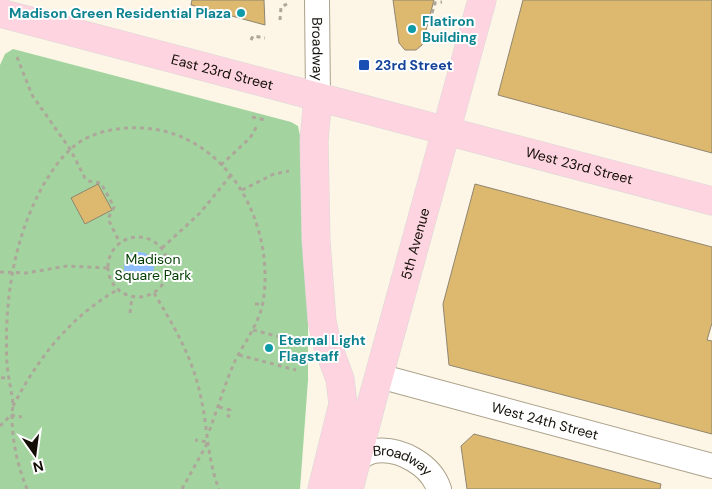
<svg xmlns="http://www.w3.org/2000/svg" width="712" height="489" font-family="'DM Sans',sans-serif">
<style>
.green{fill:#a3d49f}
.water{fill:#8fbdfb}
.building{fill:#dcb96f;stroke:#90856f}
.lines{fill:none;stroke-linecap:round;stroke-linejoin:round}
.minor-casing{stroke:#ada28b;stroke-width:26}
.major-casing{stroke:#d9d8d7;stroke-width:29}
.path{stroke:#ada79a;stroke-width:3;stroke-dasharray:4 4;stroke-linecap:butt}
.minor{stroke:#fff;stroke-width:24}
.major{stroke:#fed4e0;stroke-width:28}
.culture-dot{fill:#0f9aa8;stroke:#fff;stroke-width:2}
.transit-dot{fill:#1a4fb4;stroke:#fff;stroke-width:2}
.labels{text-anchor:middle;stroke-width:4;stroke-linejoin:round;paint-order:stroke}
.culture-label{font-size:14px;font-weight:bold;fill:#0d838f;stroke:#fff;text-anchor:start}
.street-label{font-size:14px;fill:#120e06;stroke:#fff}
.transit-label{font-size:14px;font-weight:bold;fill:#164399;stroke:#fff;text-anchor:start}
.park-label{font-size:14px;fill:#003c00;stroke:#fff}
</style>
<rect width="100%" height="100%" fill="#fdf6e7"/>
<!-- green -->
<path class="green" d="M13,49l278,73 7,4 2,10 8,159v85l-8,109h-300v-424l5,-11z"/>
<!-- water -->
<path class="water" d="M124 267a15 15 0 1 1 30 0a15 15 0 1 1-30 0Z"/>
<!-- building -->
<path class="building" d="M192,0h72l1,25 -74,-20z
M393,0h41l-12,45 -6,5h-11l-6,-7z
M523,0h189v153l-214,-58z
M98,184l14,26 -27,14 -14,-26z
M475,184l237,63v76l-5,17 5,1v93l-263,-69 -6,-61z
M474,434l187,50 -1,5h-193l-6,-43z"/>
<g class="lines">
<!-- minor casing -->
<g class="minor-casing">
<g id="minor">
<path id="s1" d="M317,0l1,97"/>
<path id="s2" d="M379,376l333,90"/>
<path id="s3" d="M356,460c6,-4 12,-8 18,-9 26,-4 57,14 65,38"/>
</g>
</g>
<!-- major casing -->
<g class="major-casing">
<g id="major">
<path id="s4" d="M0,13c237,64 475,124 712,188"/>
<path d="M318,97l-4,43 2,101 6,80 5,23 13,35 3,25 -21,85"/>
<path id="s5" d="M349,489l23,-88 110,-401"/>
</g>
</g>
<!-- path -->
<path class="path" d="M432,13l3,-10 7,-1
M280,20l1,-13 6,-3
M251,40l2,-4 12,2
M17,57l15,38 38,54 15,29 3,3 13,2 13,24 -6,12 12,24
M252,117l13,3
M221,165l29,-27 8,-14
M242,190l32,-16 15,-3
M108 267a30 30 0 1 1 60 0a30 30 0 1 1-60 0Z
M162,248l38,-35 31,-38
M168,271l22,3
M0,272l26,1 41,-7 40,2
M154,293c21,35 39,65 47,105 7,31 6,61 18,91
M255,304h7
M130,313l2,-16
M253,330l43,11
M239,355l57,15
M1,378l7,-1
M13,406c25,-48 57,-89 104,-116
M219,407l11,3 -2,6 6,1
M11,415l11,2
M0,426l11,-11
M27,489c-9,-22 -15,-48 -15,-72 -1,-4 1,-8 1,-12 -1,-14 -5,-27 -6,-41 -3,-63 6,-126 38,-182 10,-16 21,-32 38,-42 18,-10 39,-13 59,-12 85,4 134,96 121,174 -4,22 -18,39 -28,59 -10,22 -18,50 -27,73
M182,489l26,-47 -13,-2"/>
<!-- minor -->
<use href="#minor" class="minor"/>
<!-- major -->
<use href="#major" class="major"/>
</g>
<!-- markers -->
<g class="culture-dot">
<circle cx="241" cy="13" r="5"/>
<circle cx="412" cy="29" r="5"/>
<circle cx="269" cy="348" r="5"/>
</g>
<rect class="transit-dot" x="358" y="59" width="12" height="12" rx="2.5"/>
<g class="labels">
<!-- culture labels -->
<g class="culture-label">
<text x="231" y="18" text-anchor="end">Madison Green Residential Plaza</text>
<text x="422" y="26">Flatiron<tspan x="422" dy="16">Building</tspan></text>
<text x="279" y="345">Eternal Light<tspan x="279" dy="16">Flagstaff</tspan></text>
</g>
<!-- street labels -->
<g class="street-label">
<text dy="5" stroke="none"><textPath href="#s1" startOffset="49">Broadway</textPath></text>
<text dy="5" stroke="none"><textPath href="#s4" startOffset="230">East 23rd Street</textPath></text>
<text dy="5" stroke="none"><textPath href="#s4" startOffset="599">West 23rd Street</textPath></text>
<text dy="5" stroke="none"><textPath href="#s5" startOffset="254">5th Avenue</textPath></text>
<text dy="5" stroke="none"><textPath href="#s2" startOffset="172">West 24th Street</textPath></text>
<text dy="5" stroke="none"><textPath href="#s3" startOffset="51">Broadway</textPath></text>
</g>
<!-- transit labels -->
<g class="transit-label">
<text x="375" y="70">23rd Street</text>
</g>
<!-- park labels -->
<g class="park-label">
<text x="153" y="264">Madison<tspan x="153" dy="16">Square Park</tspan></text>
</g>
</g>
<!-- north arrow -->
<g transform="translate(35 454) rotate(166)" stroke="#ffffff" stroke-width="4" paint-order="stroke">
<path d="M0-4L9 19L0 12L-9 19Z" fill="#120e06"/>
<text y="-8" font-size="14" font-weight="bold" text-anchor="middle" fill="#120e06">N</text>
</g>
</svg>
